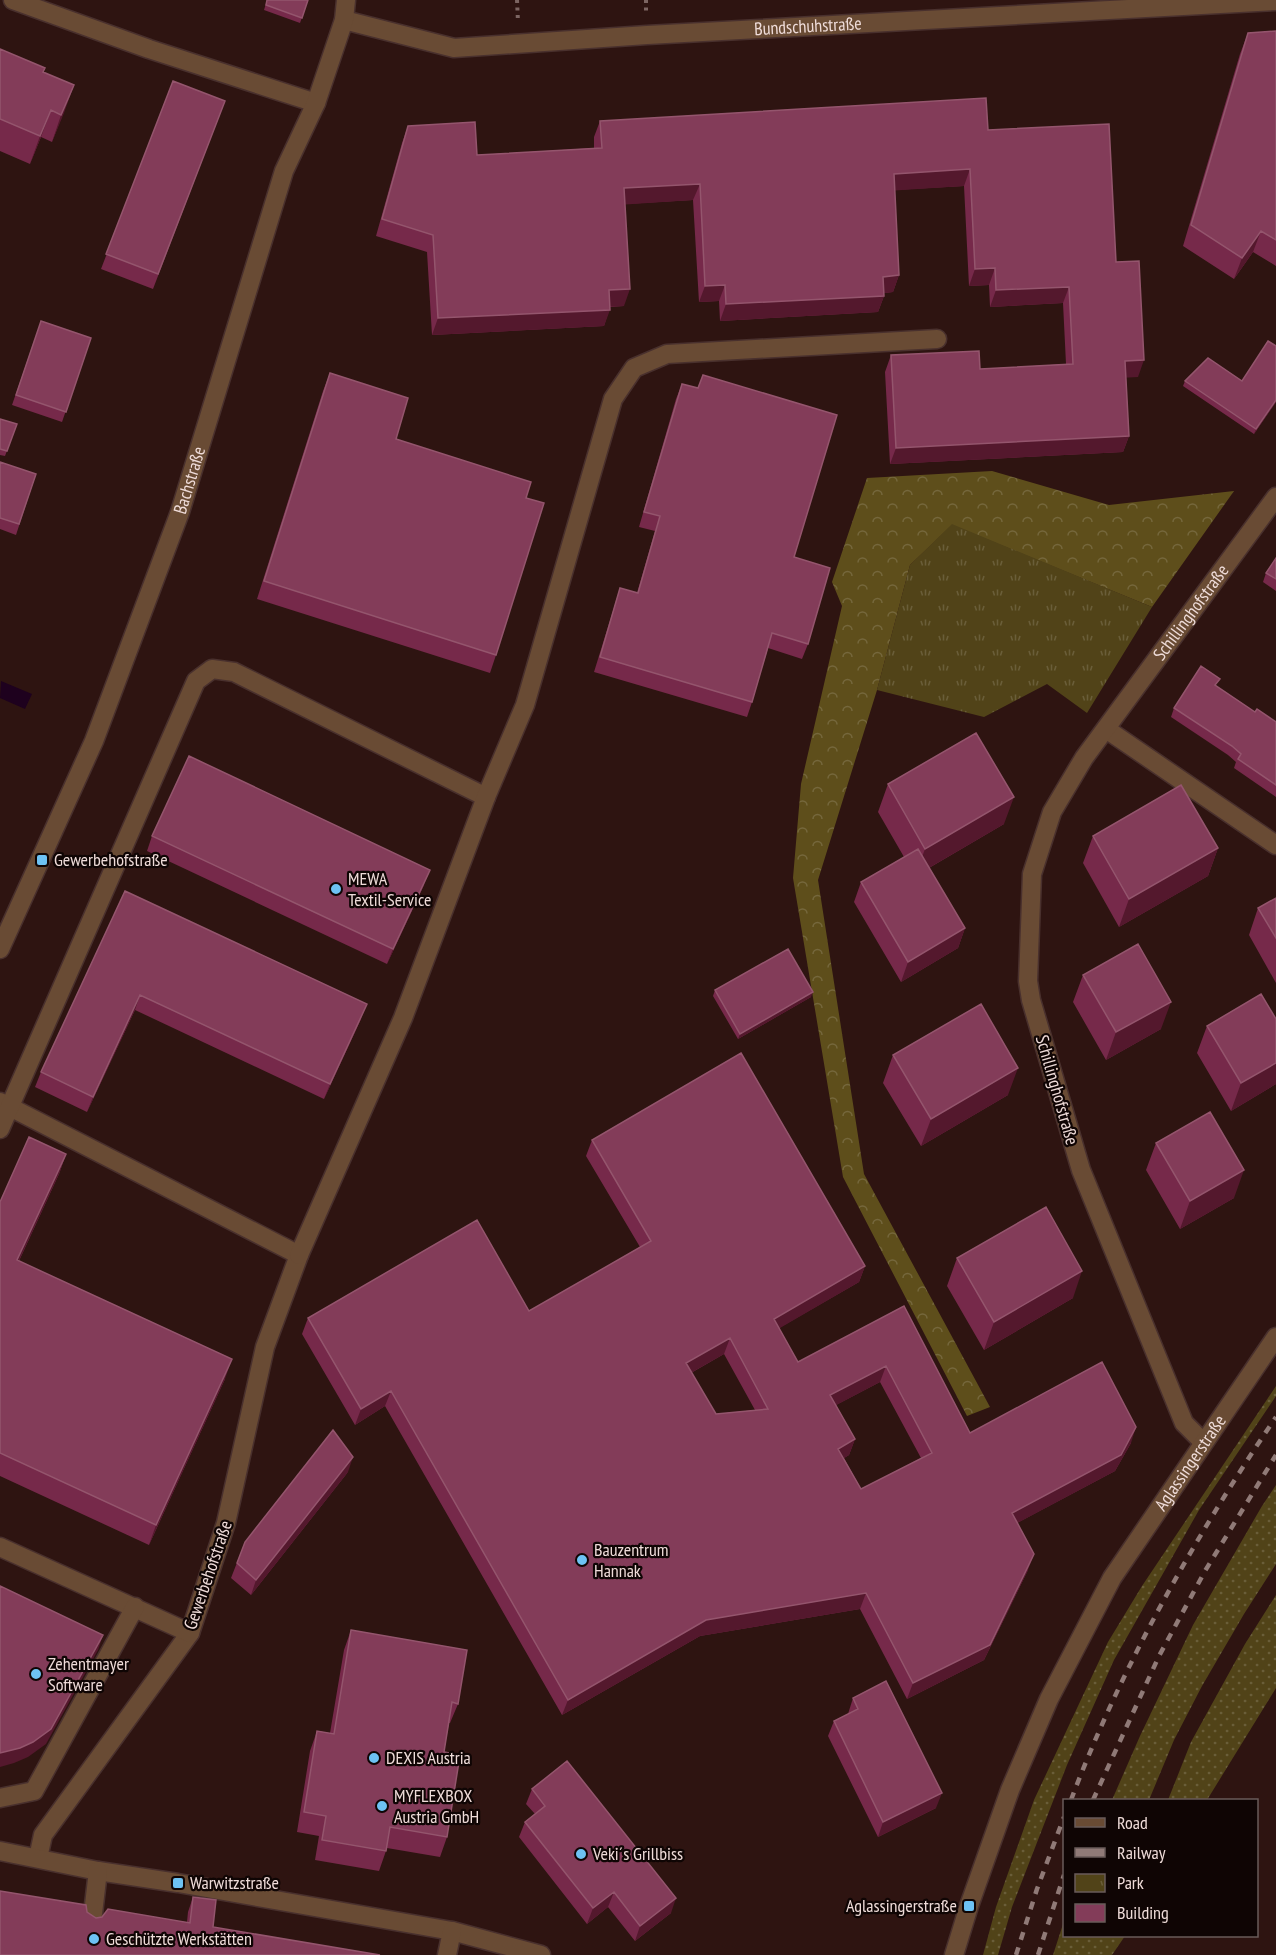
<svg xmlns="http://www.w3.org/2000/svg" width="1276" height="1955" font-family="'PT Sans Narrow',sans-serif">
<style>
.grass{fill:url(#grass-dots)}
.forest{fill:url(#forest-crowns)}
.park{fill:url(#park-tufts)}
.water{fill:#1e011e}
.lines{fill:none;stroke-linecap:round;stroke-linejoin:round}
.minor-casing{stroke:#49302d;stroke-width:21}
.path{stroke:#7c6562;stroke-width:4;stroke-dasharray:3 4.5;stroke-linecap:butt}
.minor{stroke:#694b34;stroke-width:18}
.rail{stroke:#907a77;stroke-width:4.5;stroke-dasharray:8 8;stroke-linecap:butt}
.wall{fill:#76294a;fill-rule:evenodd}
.shaded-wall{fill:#54182d}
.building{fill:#833c59;stroke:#94556d;stroke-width:1.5;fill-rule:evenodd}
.poi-dot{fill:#6dc2f3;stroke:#0f0504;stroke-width:2}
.labels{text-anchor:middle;stroke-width:4.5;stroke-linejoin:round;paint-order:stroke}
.street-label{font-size:18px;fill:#efdcd9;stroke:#0f0504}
.poi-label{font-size:18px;fill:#efdcd9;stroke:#0f0504;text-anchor:start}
</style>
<defs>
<pattern id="grass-dots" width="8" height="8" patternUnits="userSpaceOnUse" patternTransform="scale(1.5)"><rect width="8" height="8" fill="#514318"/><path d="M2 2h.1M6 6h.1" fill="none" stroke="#6a5e39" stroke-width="1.8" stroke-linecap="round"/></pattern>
<pattern id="forest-crowns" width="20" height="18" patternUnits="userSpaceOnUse" patternTransform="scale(1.5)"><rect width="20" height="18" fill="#5e4e1b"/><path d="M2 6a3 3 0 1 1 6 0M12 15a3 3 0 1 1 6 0" fill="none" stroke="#75673c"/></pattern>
<pattern id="park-tufts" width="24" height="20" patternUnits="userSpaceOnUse" patternTransform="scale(1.5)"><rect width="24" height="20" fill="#514318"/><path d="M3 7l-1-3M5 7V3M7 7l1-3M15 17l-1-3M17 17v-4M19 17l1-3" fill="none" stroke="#6a5e39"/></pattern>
</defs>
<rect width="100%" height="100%" fill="#2e1411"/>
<!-- grass -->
<path class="grass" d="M1276,1386v10l-77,114 -85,150 -47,105 -55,142 -14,48h-15l13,-48 38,-107 74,-158 34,-56z
M1276,1485v79l-32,50 -42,72 -28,54 -25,60h-37l28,-64 53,-111 69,-119z
M1276,1595v93l-69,112h-39l23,-58 54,-98z
M1064,1921v15h61l-13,19h-59z"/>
<!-- forest -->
<path class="forest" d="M992,471l117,34 125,-14 -82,116 -200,-82 -42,40 -33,125 -59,190 46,294 126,233 -23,9 -124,-239 -50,-299 8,-94 41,-178 -10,-24 35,-104z"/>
<!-- park -->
<path class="park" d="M952,524l200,83 -65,106 -40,-29 -63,33 -107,-27 33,-125z"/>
<!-- water -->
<path class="water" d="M1,681l31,13 -7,15 -25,-11z"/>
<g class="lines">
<!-- minor casing -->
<g class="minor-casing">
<g id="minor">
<path d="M13,0l136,49 167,54"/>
<path id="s1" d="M344,20l110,28 193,-13 629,-34"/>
<path d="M1106,729l170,116"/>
<path id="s2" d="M0,949l94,-208 86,-229 104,-341 32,-68 28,-83 2,-20"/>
<path d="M0,1102l299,153 -34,92 -39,176 -36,110 -147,202 -5,23"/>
<path d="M0,1129l196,-448 16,-12 22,3 252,125"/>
<path d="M299,1255l104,-237 83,-221 39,-92 88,-306 21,-31 33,-14 270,-15"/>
<path id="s3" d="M1203,1442l-19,-19 -103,-253 -50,-170 -3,-19 4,-107 20,-62 32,-54 192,-261"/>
<path d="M0,1547l190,86"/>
<path d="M0,1798l34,-7 101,-184"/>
<path d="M0,1851l98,20 80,12 274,48 89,24"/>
<path d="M92,1922l6,-51"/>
<path d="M447,1955l5,-24"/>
<path id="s4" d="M954,1955l15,-49 41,-116 39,-91 63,-121 164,-241"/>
</g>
</g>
<!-- path -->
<path class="path" d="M517,0l1,22
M646,0v13"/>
<!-- minor -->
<use href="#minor" class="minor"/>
<!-- rail -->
<path class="rail" d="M1071,1800c50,-133 125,-265 205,-383
M1093,1800l66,-144 46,-85 71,-116
M1016,1955l21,-66 27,-72
M1038,1955l26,-80"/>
</g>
<!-- wall -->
<path class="wall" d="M267,0h41l-8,23 -36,-13z
M1276,31v235l-23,-14 -19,27 -51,-33 57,-192 8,-21z
M0,49l43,23 31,13 -22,57 -11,-5 -11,27 -30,-13z
M173,81l52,20 -72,188 -52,-20z
M600,121l388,9 128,132 22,115h-12l3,59 -6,16 -233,12 -5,-92 6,-17 89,14 86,-5 -3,-61 -73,4 -1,-22 -20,1 -5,-100 -70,4 5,85 -6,17 -9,1v3l-6,16 -158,9 -1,-20 -20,1 -6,-102 -68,4 -1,102 -14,1 -6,19 -172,9 -5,-83 -51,-16 26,-93 6,-17 69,29 117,-7v-11z
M41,321l50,17 -29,84 -50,-17z
M1276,346v56l-22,32 -71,-48 2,-5h57z
M330,373l66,66 130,59 -30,157 -6,18 -233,-74 66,-208z
M703,375l91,182 14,87 -6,15 -34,-11 -16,54 -5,15 -153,-45 26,-84 17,5 18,-62 -16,-4 37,-128 6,-15 16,4z
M0,419l17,5 -12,32 -5,-1z
M0,462l36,12 -20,61 -16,-6z
M1276,558v33l-13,-9 3,-9z
M1217,687l38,25 21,10v75l-42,-29 2,-6 -8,-7 -57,-38 3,-9z
M888,784l116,40 -75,44 36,60 -7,20 -57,34 -47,-80 7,-20 43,-25 -26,-45z
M152,836l272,49 -37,79 -240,-113z
M1093,836l125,12 -10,28 -89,51 -36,-64z
M125,891l236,128 -37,80 -189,-89 -48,102 -52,-25 6,-15z
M1276,898v85l-27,-48 9,-27z
M1083,975l78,54 -55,31 -33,-58z
M715,990l96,7 -73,42 -25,-43z
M1276,1019v65l-45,27 -34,-58 10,-27z
M893,1055l115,40 -87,51 -38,-63z
M592,1140l273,126 -6,16 -80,46 19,34 106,-56 66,127 161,10 -16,28 -98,52 11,47 -44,90 -77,39 -47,-90 -160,27 -138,79 -177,-309 -30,19 -53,-91 6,-16 221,-7 111,-64 -54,-91zM724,1354l31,56 -39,4 -25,-41zM880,1382l41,76 -60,31 -17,-31 5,-3 6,-16 -19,-34z
M1156,1143l78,55 -54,31 -34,-59z
M66,1154l-7,20 -40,87 206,118 -76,166 -149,-69v-274z
M957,1258l116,40 -89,52 -37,-64z
M348,1472l-97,123 -20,-17 14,-36z
M351,1630l107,74 -8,19h-1l-5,29 3,85 -7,20 -53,-9 -8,23 -64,-11 4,-24 -22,-4 13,-81 7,-20 13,2 14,-83z
M853,1698l83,110 -58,29 -50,-101 6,-15 14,-7z
M532,1789l139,124 -36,28 -27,-34 -21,17 -68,-87 6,-15 10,-8 -9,-10z
M193,1897l20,30 -213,28 87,-43 9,6 91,4 1,-10z"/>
<!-- shaded-wall -->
<path class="shaded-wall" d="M74,85l-10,28 -12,29 9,-27z
M51,110l-10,27 -11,27 10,-28z
M970,169l-6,17 -77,5 7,-17z
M700,184l-7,16 -75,5 6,-17z
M1261,231l-8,21 -19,27 8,-21z
M995,268l-6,17 -20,1 6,-17z
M899,275l-6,17 -16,2 6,-17z
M725,285l-6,16 -20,1 6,-16z
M1069,287l-6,16 -73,4 6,-17z
M630,289l-6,17 -21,1 6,-17z
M884,296l-6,16 -158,9 6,-17z
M610,310l-6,16 -172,9 6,-17z
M1144,360l-6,17 -19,1 6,-17z
M1276,400v2l-22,32 2,-5z
M1129,436l-6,16 -233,12 6,-16z
M1014,797l-10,27 -89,52 10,-27z
M1218,848l-10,28 -89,51 10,-28z
M430,870l-6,15 -37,79 6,-15z
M965,928l-7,20 -57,34 7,-20z
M813,992l-2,5 -73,42 2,-5z
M140,995l-5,15 -48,102 6,-15z
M1171,1002l-10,27 -55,31 10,-28z
M367,1004l-6,15 -37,80 6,-15z
M1276,1063v21l-45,27 10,-28z
M1018,1068l-10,27 -87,51 10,-27z
M66,1154l-7,20 -49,106 7,-20z
M1244,1170l-10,28 -54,31 10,-28z
M865,1266l-6,16 -91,53 6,-16z
M1082,1271l-9,27 -89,52 10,-28z
M730,1338l-6,16 -44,25 6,-16z
M232,1359l-7,20 -76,166 7,-20z
M886,1366l-6,16 -55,29 5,-16z
M391,1391l-6,15 -30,19 6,-16z
M1136,1427l-5,16 -16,28 -109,58 6,-16z
M855,1439l-6,16 -16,10 5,-16z
M353,1457l-5,15 -97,123 5,-15z
M1034,1554l-6,16 -44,90 -77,39 6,-16z
M866,1593l-6,16 -160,27 -138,79 6,-15 138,-80z
M103,1635l-5,15 -52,94 -18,13 -14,6 -14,4v-14z
M942,1793l-6,15 -58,29 5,-15z
M614,1892l-6,15 -21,17 6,-16z
M676,1898l-5,15 -36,28 5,-15z"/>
<!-- building -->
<path class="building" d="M267,0h41l-6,18 -36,-13z
M1276,31v209l-15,-9 -19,27 -51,-33 57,-192z
M0,49l45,19 -2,4 31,13 -13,30 -10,-5 -11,26 -40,-17z
M173,81l52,20 -67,173 -52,-20z
M986,98l2,32 121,-6 7,138 23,-1 5,99 -19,1 4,75 -233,12 -5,-93 88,-4 1,18 93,-5 -4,-77 -73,3 -1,-22 -20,1 -5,-100 -76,5 5,101 -16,2 1,19 -158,8 -1,-19 -20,1 -5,-102 -76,4 6,101 -21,1 1,20 -172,8 -5,-83 -51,-16 26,-93 67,-4 2,33 125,-7 -2,-27z
M41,321l50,17 -25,74 -50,-17z
M1268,341l8,5v54l-20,29 -71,-48 23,-23 34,23z
M330,373l78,25 -12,41 135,43 -5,16 18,5 -48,152 -232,-74z
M703,375l134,40 -43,142 36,11 -22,76 -36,-11 -20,69 -152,-45 20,-69 18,5 22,-77 -16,-4 38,-128 16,4z
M0,419l17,5 -10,27 -7,-2z
M0,462l36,12 -17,50 -19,-6z
M1276,558v21l-10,-6z
M1201,666l19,13 -5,6 40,27 2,-3 19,13v63l-38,-26 3,-5 -9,-8 -58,-38z
M976,733l38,64 -89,52 -37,-65z
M189,756l241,114 -37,79 -241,-113z
M1181,785l37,63 -89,51 -36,-63z
M918,849l47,79 -57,34 -47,-80z
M125,891l242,113 -37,80 -190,-89 -47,102 -52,-25z
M1276,898v40l-18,-30z
M1138,944l33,58 -55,30 -33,-57z
M788,949l25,43 -73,42 -25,-44z
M1261,994l15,25v44l-35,20 -34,-57z
M981,1004l37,64 -87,51 -38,-64z
M741,1053l124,213 -91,53 24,43 106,-56 66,127 132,-71 34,65 -15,28 -109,58 22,41 -44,91 -77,38 -47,-90 -160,27 -138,80 -177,-309 -30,18 -53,-91 169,-98 52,91 122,-70 -59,-101zM730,1338l38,71 -52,5 -30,-51zM886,1366l46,87 -71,36 -23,-40 17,-10 -25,-44z
M1210,1112l34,58 -54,31 -34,-58z
M29,1137l37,17 -49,106 215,99 -76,166 -156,-72v-251z
M1046,1207l36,64 -88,51 -37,-64z
M333,1430l20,27 -97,123 -19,-17 8,-21z
M0,1586l103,49 -52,94 -18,13 -13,6 -20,5z
M351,1630l116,20 -9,54 -6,-2 -8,50 16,3 -13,82 -57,-10 -4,24 -64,-11 4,-24 -22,-4 13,-81 17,3z
M886,1681l56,112 -59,29 -49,-101 24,-12 -5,-11z
M567,1761l109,137 -36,28 -26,-34 -21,16 -68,-86 20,-16 -13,-17z
M0,1891l86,14 1,7 9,6 6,-1 6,-8 82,14 3,-26 23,3 -3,27 167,28h-380z"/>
<!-- markers -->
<g class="poi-dot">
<rect x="36" y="854" width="12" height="12" rx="3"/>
<circle cx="336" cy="889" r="6"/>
<circle cx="582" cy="1560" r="6"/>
<circle cx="36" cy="1674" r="6"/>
<circle cx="374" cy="1758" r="6"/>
<circle cx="382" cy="1806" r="6"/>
<circle cx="581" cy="1854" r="6"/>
<rect x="172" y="1877" width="12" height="12" rx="3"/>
<rect x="963" y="1900" width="12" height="12" rx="3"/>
<circle cx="94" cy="1939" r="6"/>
</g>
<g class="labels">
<!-- street labels -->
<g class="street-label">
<text dy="6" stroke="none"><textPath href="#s1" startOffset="468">Bundschuhstraße</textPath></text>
<text dy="6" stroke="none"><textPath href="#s2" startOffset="506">Bachstraße</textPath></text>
<text dy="6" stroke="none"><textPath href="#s3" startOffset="912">Schillinghofstraße</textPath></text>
<text transform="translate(1057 1090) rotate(74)" y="6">Schillinghofstraße</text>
<text dy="6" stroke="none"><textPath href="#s4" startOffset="549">Aglassingerstraße</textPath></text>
<text transform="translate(208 1575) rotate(-71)" y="6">Gewerbehofstraße</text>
</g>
<!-- poi labels -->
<g class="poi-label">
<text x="54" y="866">Gewerbehofstraße</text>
<text x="348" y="885">MEWA<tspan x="348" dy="21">Textil-Service</tspan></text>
<text x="594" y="1556">Bauzentrum<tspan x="594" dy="21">Hannak</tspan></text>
<text x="48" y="1670">Zehentmayer<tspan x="48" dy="21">Software</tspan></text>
<text x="386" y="1764">DEXIS Austria</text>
<text x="394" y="1802">MYFLEXBOX<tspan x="394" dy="21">Austria GmbH</tspan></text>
<text x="593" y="1860">Veki´s Grillbiss</text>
<text x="190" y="1889">Warwitzstraße</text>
<text x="957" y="1912" text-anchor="end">Aglassingerstraße</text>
<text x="106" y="1945">Geschützte Werkstätten</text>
</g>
</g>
<!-- legend -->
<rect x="1063" y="1799" width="195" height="138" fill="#0f0504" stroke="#695b59" stroke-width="1.5"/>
<rect x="1075" y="1818" width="30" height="9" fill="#694b34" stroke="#695b59" stroke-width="1.5"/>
<text x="1117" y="1829" font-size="18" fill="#efdcd9">Road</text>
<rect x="1075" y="1848" width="30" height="9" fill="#907a77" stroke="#695b59" stroke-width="1.5"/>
<text x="1117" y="1859" font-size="18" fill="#efdcd9">Railway</text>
<rect x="1075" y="1874" width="30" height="18" fill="url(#park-tufts)" stroke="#695b59" stroke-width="1.5"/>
<text x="1117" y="1889" font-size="18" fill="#efdcd9">Park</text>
<rect x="1075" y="1904" width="30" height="18" fill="#833c59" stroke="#695b59" stroke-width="1.5"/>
<text x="1117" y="1919" font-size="18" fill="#efdcd9">Building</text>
</svg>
